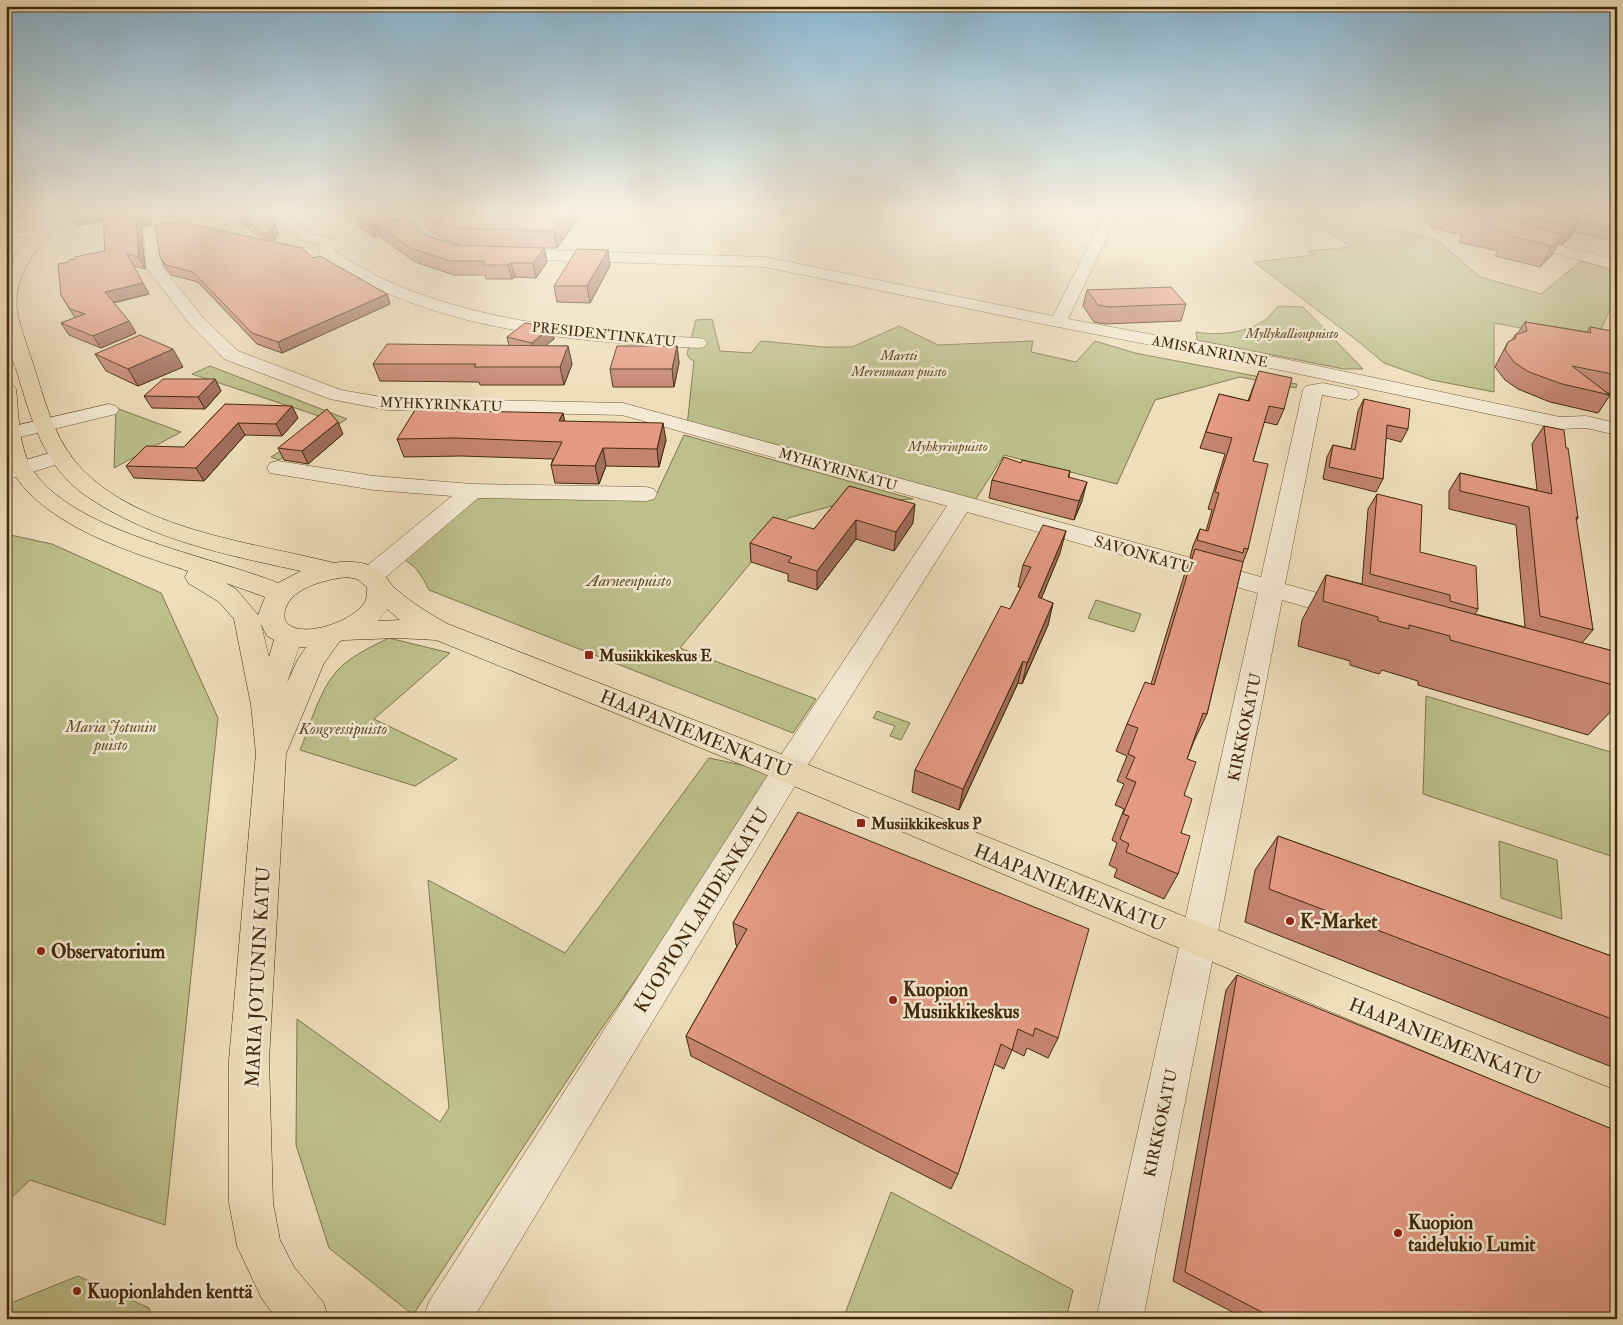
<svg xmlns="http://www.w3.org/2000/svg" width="1623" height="1325" font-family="'IM FELL Double Pica',serif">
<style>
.green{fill:#bdc08d;stroke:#80754c}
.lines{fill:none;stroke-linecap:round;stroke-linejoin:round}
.minor-casing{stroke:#6d5736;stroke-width:1}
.major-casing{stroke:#422a0a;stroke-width:1}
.minor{fill:#f4ead3;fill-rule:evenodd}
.major{fill:#eedebb;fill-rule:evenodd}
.wall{fill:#c48472;stroke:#422a0a}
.shaded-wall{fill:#a06c5c;stroke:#422a0a}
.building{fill:#e49a84;stroke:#422a0a}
.poi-dot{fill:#8f2418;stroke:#f4ead3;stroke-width:2}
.labels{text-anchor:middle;stroke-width:5;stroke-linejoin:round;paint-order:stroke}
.far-park-label{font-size:14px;font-style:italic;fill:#61502b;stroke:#f4ead3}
.far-street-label{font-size:14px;fill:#422a0a;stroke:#f4ead3}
.street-label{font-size:16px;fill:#422a0a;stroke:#f4ead3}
.park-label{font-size:16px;font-style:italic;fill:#61502b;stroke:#f4ead3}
.poi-label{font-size:16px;font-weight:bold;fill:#422a0a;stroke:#f4ead3;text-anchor:start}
.near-street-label{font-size:19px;fill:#422a0a;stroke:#f4ead3}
.near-poi-label{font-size:19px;font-weight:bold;fill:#422a0a;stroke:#f4ead3;text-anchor:start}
</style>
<rect width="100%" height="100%" fill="#eedebb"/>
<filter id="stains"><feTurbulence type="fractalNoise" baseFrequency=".004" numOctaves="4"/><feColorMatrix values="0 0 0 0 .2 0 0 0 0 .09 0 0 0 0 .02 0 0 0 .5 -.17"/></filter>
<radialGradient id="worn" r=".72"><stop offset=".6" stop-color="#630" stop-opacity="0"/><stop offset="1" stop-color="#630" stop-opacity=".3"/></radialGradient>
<!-- green -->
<path class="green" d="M1327,212l110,28 43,37 61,17 40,-33 36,11v25h-2l-17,40 19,9 -123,-23v69l-62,-12 -48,-17 -25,-21 -105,-80 60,-7 -6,-4 43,-4 -49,-31z
M1518,212h67l32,24v6l-86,-21z
M1278,306l25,1 60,62h-19l-147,-29 -1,-8c22,4 50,1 69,-12 5,-3 9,-10 13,-14z
M712,319l8,32 31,2 10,-12 63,6h28l47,-21 39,19 95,-4 -2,11 45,10 19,-21 40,12 162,31 -1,4 -56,-11 -85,23 -38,84 -113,-29 -28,44 -15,4 -274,-77 7,-65 -4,-2 -3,-5 9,-34z
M210,366l137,53 -68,41 -8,-3 60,-37 -139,-46z
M116,408l65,24 -67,36z
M684,435l229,64 -70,4 -55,15 -108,130 136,51 -23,34 -364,-143c-9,-18 -15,-27 -34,-35l77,-64 183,6z
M6,534l46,10 109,49 57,125 -53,507 -135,-45 -24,23z
M1096,600l45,14 -7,18 -46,-14z
M389,638l61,15 -76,66 83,40 -42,27 -115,-36c10,-24 19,-59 36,-78 14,-16 35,-25 53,-34z
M1426,696l191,58v104l-194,-64z
M877,711l33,12 -9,17 -11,-4 5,-10 -22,-8z
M709,758l47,10 19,6 -86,129 -96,138 -180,274 -84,-67 -33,-103 1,-126 143,103 9,-14 -21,-228 137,73z
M1499,841l58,19 5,59 -61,-21z
M891,1192l182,98 -7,29h-223z
M78,1276l71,32 3,11h-146v-14z"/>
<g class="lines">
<!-- minor casing -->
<g class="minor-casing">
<path id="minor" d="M251,212h32l28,22 24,5 3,3 -4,9c24,15 48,29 75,39 91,35 192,43 289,48l6,1 3,4 -3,4 -6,1c-100,-5 -210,-13 -304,-52 -26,-10 -50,-25 -73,-40l-3,-3 3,-8 -20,-5 -29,-22 -114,15 5,35 42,52 33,31 103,39 46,8 236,5 638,174 42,-187 3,-4 17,-3 33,7 3,4 -3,4 -7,2 -27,-5 -37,189 72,20 4,6 -4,6 -9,3 -66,-19 -139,719h-47l162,-726 -291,-81 -168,267 -326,540h-50l6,-17 348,-541 170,-255 -325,-91 -235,-5 -57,-11 -106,-40 -31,-31 -46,-59 -4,-39 2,-3 5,-1z
M385,212h16l39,29 -3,3h-10z
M1108,212h16l-8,7 -48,100 212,39 280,59 26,-1 31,7v12l-31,-7 -26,1 -280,-59 -222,-43 -293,-60 -257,-8 -5,-2 -3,-3 3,-3 5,-2 257,8 288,59 50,-99z
M1143,212h24l25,7 82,-7h42l-2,3 -5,1 -117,11 -47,-12z
M6,229h36l5,1 2,3 -2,3 -5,1h-36z
M1519,235l98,25v10l-103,-28 -2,-3 2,-3z
M109,404l7,2 3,4 -3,4 -104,25 -6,-1v-10z
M60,450l8,1 3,5 -3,5 -62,19v-14z
M278,461l96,15 98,8 174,3 8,2 3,5 -3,5 -8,2 -168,-3 -98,84 -9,2 -9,-2 -3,-6 3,-6 90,-74 -78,-6 -104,-17 -3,-5 3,-5z"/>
</g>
<!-- major casing -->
<g class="major-casing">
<path id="major" d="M59,212h16c-6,8 -16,14 -23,21 -22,21 -41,52 -34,83 4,17 11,34 16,51 10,31 19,67 40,93 57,70 178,82 260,103 15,-3 36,-1 48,9 6,6 8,13 15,18 16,14 33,24 51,34l351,137 818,330v41l-840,-353 -341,-139 -38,-2 -54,2 -4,1 -16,22 -38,91 -17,306 4,143 7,37 14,27 29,35 6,17h-52l-15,-20 -25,-53 -8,-43v-143l27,-307 -5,-48 -17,-86 -15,-17 -31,-19 -3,-6 3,-6c-60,-20 -155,-48 -182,-112v-76l7,2 3,4c3,25 2,55 15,78 38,65 181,89 247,116l23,-12c-75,-16 -153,-32 -216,-76 -41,-28 -55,-79 -68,-123 -4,-12 -10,-25 -11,-37 -1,-11 0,-22 0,-34 0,-8 -1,-18 0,-26 6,-26 34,-47 53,-63zM347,577l10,2 10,8c0,5 0,11 -2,15 -10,18 -60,37 -77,22 -4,-3 -4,-9 -3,-14 6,-23 43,-31 62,-33zM226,583l39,14 -7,18 -21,-25zM387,609l13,11 -22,1zM261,624l6,12 7,4 -5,17zM299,647h7l-8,12 -11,24z
M1587,212h16l14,10v11l-5,-1z"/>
</g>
<!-- minor -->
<use href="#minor" class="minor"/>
<!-- major -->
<use href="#major" class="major"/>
</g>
<!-- wall -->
<path class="wall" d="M6,212h28l-14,6 -7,-1z
M340,212h45l11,8 32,16 25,9h7l-16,-5 -18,-13 -5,-15h162l-26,36h-13l3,14 -11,16 -21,-1 -3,2h-26l-1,-4h-31l-39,-13 -33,-24 -1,-3 -7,2z
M1437,212h117l27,6 -10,18 -9,9 -4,-1 -6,11 -12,12 -45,-11 3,-5 -39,-9 3,-7 -32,-8z
M147,213l5,11 -7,1 -4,5 4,39 -12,-3 16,28 -35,9 22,30 -35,15 -32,-13 -8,-12 14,-5 -14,-23 8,-33 6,-3 30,-8 -2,-31 -27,6 -6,-10z
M238,214l41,20 -6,8 40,16 74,36 3,10 -108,49 -25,-9 -59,-62 -27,-7 -6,-8 -5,-10 102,-18 -19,-15z
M610,266l-20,37 -33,-1 -3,-16z
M1087,290l99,14 -5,17 -77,3 -10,-2 -11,-16z
M1525,322l62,10 3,-5 27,5v62l-10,-1 3,2 -12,18 -48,-11 -32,-13 -13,-9 -10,-13 4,-8 9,-17 4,-2 3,-5 3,-2z
M551,327l3,12 -9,7h23l4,18 -8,21h-84l-1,-3 -99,-1 -7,-17 136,-18 -2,-9z
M677,346l2,17 -5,24h-61l-3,-18z
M95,354l88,13 -45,19 -32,-15z
M1259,371l25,38 -7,16 -13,-3 -11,39 -5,88 -5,13 -36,152 -13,27 -7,18 -9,115 -14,25 -50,-22 3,-8 -8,-4 8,-22 -5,-3 12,-31 -9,-4 9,-21 -7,-3 10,-25 -11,-5 11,-27 24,-40 33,-108 7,-18 -1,-1 3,-11 7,-17 6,2 6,-21 -4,-1 17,-55 -25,-6 19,-54 29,7z
M215,379l6,12 -16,18 -53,-1 -8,-12z
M1364,399l44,30 -7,13 -15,-4 -3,41 -7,13 -53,-13 4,-22 6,-12 18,4 7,-38z
M225,404l73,14 -16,18 -37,-1 -41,46 -70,-3 -8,-12 58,-19z
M565,422l101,18 -7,27 -53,-1 -7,18 -44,-1 -4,-18 2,-6 -92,-3 -57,1 -7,-18z
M1544,426l34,92 -2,3 17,109 -11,13 35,9v53l-29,30 -170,-50v-4l-36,-11 -3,4 -29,-9v-4l-52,-15 4,-26 24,-45 36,9 6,-75 9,-15 43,58 58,57 -3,5 50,13 -9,-102 -67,-16v-18l11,-18 77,17 -5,-46z
M343,434l-35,30 -24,-4 -6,-12z
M1021,463l49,8 -1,6 13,24 -8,19 -85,-22 3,-18z
M849,486l64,37 -19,28 -38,-12 -39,51 -29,-9v-7l-37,-12 -1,-19 64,-14z
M1060,553l-19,46 12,4 -5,22 -26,59 -4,-1 -59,127 -47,-18 3,-22 95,-161 11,-22h-3l5,-22z
M798,812l260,226 -10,20 -21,-10 -3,8 -12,-6 -8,19 -10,-5 -36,110 -7,15 -260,-133 -5,-20 51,-90 -1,-1 -3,-22z
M1278,836l339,122v111l-372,-147 10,-52z
M1237,975l380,344h-371l-73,-38 53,-291z"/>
<!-- shaded-wall -->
<path class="shaded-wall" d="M6,212h3l4,5 -7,6z
M17,212h17l-14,6z
M87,212h18l4,7 -33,7 -6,-10z
M567,212h16l-26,36 -4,-17z
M147,213l5,11 -7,1 -4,5 4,39 -6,-12 -3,-38 3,-5z
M1581,218l-10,18 -9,9 11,-18z
M396,220l-19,5 4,10 -7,2 -4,-11z
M275,224l4,10 -10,11 -4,-10z
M1564,235l-12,20 -12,12 12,-21z
M544,248l3,14 -11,16 -3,-15z
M608,250l2,16 -20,37 -3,-17z
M511,263l4,14 -3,2 -4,-14z
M143,283l6,11 -38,9 -6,-11z
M387,294l3,10 -108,49 -4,-11z
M129,321l7,12 -35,15 -8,-12z
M551,327l3,12 -20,16 -2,-12z
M568,346l4,18 -8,21 -4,-18z
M677,346l2,17 -5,24 -2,-18z
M173,349l10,18 -45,19 -10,-17z
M215,379l6,12 -16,18 -7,-12z
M292,406l6,12 -16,18 -6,-12z
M563,413l4,18 -8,-10z
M338,422l5,12 -35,30 -6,-13z
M238,423l7,12 -41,46 -8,-13z
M663,423l3,17 -7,27 -2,-18z
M603,448l3,18 -7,18 -4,-18z
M1087,482l-5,19 -8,19 5,-19z
M915,504l-2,19 -19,28 2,-19z
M856,520v19l-39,51v-19z
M1066,531l-6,22 -27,66 5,-22z
M1053,603l-5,22 -26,59 5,-21z
M1023,661l-5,22 -59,127 4,-21z"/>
<!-- building -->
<path class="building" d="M74,212h13l-17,4z
M103,212h38l6,1 -8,1 -3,5 3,38 -12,-3 16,29 -38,9 24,29 -36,15 -32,-13 24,-9 -15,-5 -9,-14 -3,-31 11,-2v-2l6,-1v-2l30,-6z
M251,212h11l13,12 -10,11 -27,-21z
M351,212h34l11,8 -26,6z
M423,212h144l-14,19 -97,-3 -17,-5z
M1458,212h32l49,16 25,7 -12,11 -46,-11 4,-4 -41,-10 6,-5z
M1520,212h34l27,6 -8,9 -24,-6z
M404,218l24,18 25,9 91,3 -11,15h-22l-3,2h-26l3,-4h-35l-40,-13 -33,-23z
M181,222l121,26 11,10 7,-2 67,38 -109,48 -26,-9 -59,-61 -27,-7 -6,-8 -5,-32z
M577,249l31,1 -21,36h-33z
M1171,287l15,17 -78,3 -10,-2 -11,-15z
M1525,322l66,11 -1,-6 27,5v43l-45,-9 38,29 -48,-11 -33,-12 -14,-9 -10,-13 3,-8 8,-4 -1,-3 12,-4z
M525,323l26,4 -19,16 -25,-6z
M140,335l33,14 -45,20 -33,-15z
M387,344l181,2 -8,21h-86l2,-3h-103z
M617,346h60l-5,23h-62z
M1259,371l33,7 -8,31 -15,-3 -16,55 15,3 -20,85 -4,-1 -1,5 -46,-13 3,-11 8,2 11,-38 -4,-1 17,-54 -26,-6 13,-38 30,7z
M163,379h52l-17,18 -54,-1z
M1364,399l46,10 -2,20 -21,-4 -4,54 -54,-12 4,-22 22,5z
M225,404l67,2 -16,18 -38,-1 -42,45 -70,-2 20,-20 38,1z
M327,409l11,13 -36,29 -24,-3z
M415,410l148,3 -4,8 104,2 -6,26 -54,-1 -8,18 -44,-1 11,-23 -106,-4 -59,1z
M1544,426l20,4 2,18h2l10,70 -2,-1 17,113 -53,-14 -11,-109 -69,-16v-18l92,21z
M1004,457l17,6 1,-3 48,11 -2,6 19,5 -8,19 -87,-21z
M849,486l66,18 -19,28 -40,-12 -39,51 -29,-9 4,-5 -42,-14 23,-26 41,12z
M1377,494l45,11 -2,47 56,14 2,43 -28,-8v-6l-80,-21z
M1043,525l23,6 -28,66 15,6 -26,60 -4,-2 -60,128 -48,-19 86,-164 9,3 21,-42 -8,-2z
M1195,549l48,13 -36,152 -4,-1 -16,46 9,3 -12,33 8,4 -11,34 9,3 -12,38 -52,-22 3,-8 -9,-5 9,-23 -6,-2 13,-32 -10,-4 9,-21 -7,-3 10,-26 -11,-4 18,-42 9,3z
M1326,575l291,77v34l-167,-46v-4l-41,-11v4l-31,-8v-4l-55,-16z
M798,812l291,117 -31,109 -23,-10 -2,8 -15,-7 -6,21 -11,-6 -43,130 -272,-138 61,-107 -14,-6z
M1278,836l339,122v63l-348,-132z
M1237,975l380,156v188h-342l-90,-47z"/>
<!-- sky -->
<linearGradient id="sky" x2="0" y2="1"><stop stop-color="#89b7d4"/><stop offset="0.53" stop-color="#f7f0e0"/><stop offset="1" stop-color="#f7f0e0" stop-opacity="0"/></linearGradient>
<rect width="1623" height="398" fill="url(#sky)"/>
<!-- markers -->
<g class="poi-dot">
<rect x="584" y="650" width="10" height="10" rx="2.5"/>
<rect x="856" y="818" width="10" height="10" rx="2.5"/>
<circle cx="1290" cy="921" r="5"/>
<circle cx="41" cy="951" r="5"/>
<circle cx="893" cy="1000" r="5"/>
<circle cx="1398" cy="1233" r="5"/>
<circle cx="77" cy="1291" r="5"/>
</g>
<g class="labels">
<!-- far-park labels -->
<g class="far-park-label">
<text x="1292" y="338">Myllykallionpuisto</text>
<text x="899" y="360">Martti<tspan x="899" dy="16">Merenmaan puisto</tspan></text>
<text x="948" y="451">Myhkyrinpuisto</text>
</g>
<!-- far-street labels -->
<g class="far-street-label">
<text transform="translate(604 334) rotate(6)" y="5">PRESIDENTINKATU</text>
<text transform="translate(1210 351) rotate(11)" y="5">AMISKANRINNE</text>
<text transform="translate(441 404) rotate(2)" y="5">MYHKYRINKATU</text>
<text transform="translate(838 469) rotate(16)" y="5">MYHKYRINKATU</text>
</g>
<!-- street labels -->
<g class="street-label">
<text transform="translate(1144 554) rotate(16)" y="6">SAVONKATU</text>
<text transform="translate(1244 727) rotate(-78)" y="6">KIRKKOKATU</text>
<text transform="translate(1160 1123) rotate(-78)" y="6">KIRKKOKATU</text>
</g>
<!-- park labels -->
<g class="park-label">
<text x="629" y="586">Aarneenpuisto</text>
<text x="111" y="732">Maria Jotunin<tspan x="111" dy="18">puisto</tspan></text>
<text x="343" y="734">Kongressipuisto</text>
</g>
<!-- poi labels -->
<g class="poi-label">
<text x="599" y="661">Musiikkikeskus E</text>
<text x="871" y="829">Musiikkikeskus P</text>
</g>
<!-- near-street labels -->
<g class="near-street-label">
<text transform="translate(696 733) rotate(22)" y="7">HAAPANIEMENKATU</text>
<text transform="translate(1070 887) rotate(22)" y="7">HAAPANIEMENKATU</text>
<text transform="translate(701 910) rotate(-58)" y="7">KUOPIONLAHDENKATU</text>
<text transform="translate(257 977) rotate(-87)" y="7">MARIA JOTUNIN KATU</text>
<text transform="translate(1445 1041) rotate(22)" y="7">HAAPANIEMENKATU</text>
</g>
<!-- near-poi labels -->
<g class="near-poi-label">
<text x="1300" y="928">K-Market</text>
<text x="51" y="958">Observatorium</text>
<text x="903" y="996">Kuopion<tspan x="903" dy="22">Musiikkikeskus</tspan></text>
<text x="1408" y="1229">Kuopion<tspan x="1408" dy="22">taidelukio Lumit</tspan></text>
<text x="87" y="1298">Kuopionlahden kenttä</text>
</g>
</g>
<!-- margin -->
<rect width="1623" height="1325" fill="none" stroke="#eedebb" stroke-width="25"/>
<rect x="8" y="8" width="1608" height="1310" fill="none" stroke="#422a0a" stroke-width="2.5"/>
<rect x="12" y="12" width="1598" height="1300" fill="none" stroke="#422a0a"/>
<rect width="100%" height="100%" filter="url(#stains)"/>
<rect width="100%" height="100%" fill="url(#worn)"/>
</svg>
